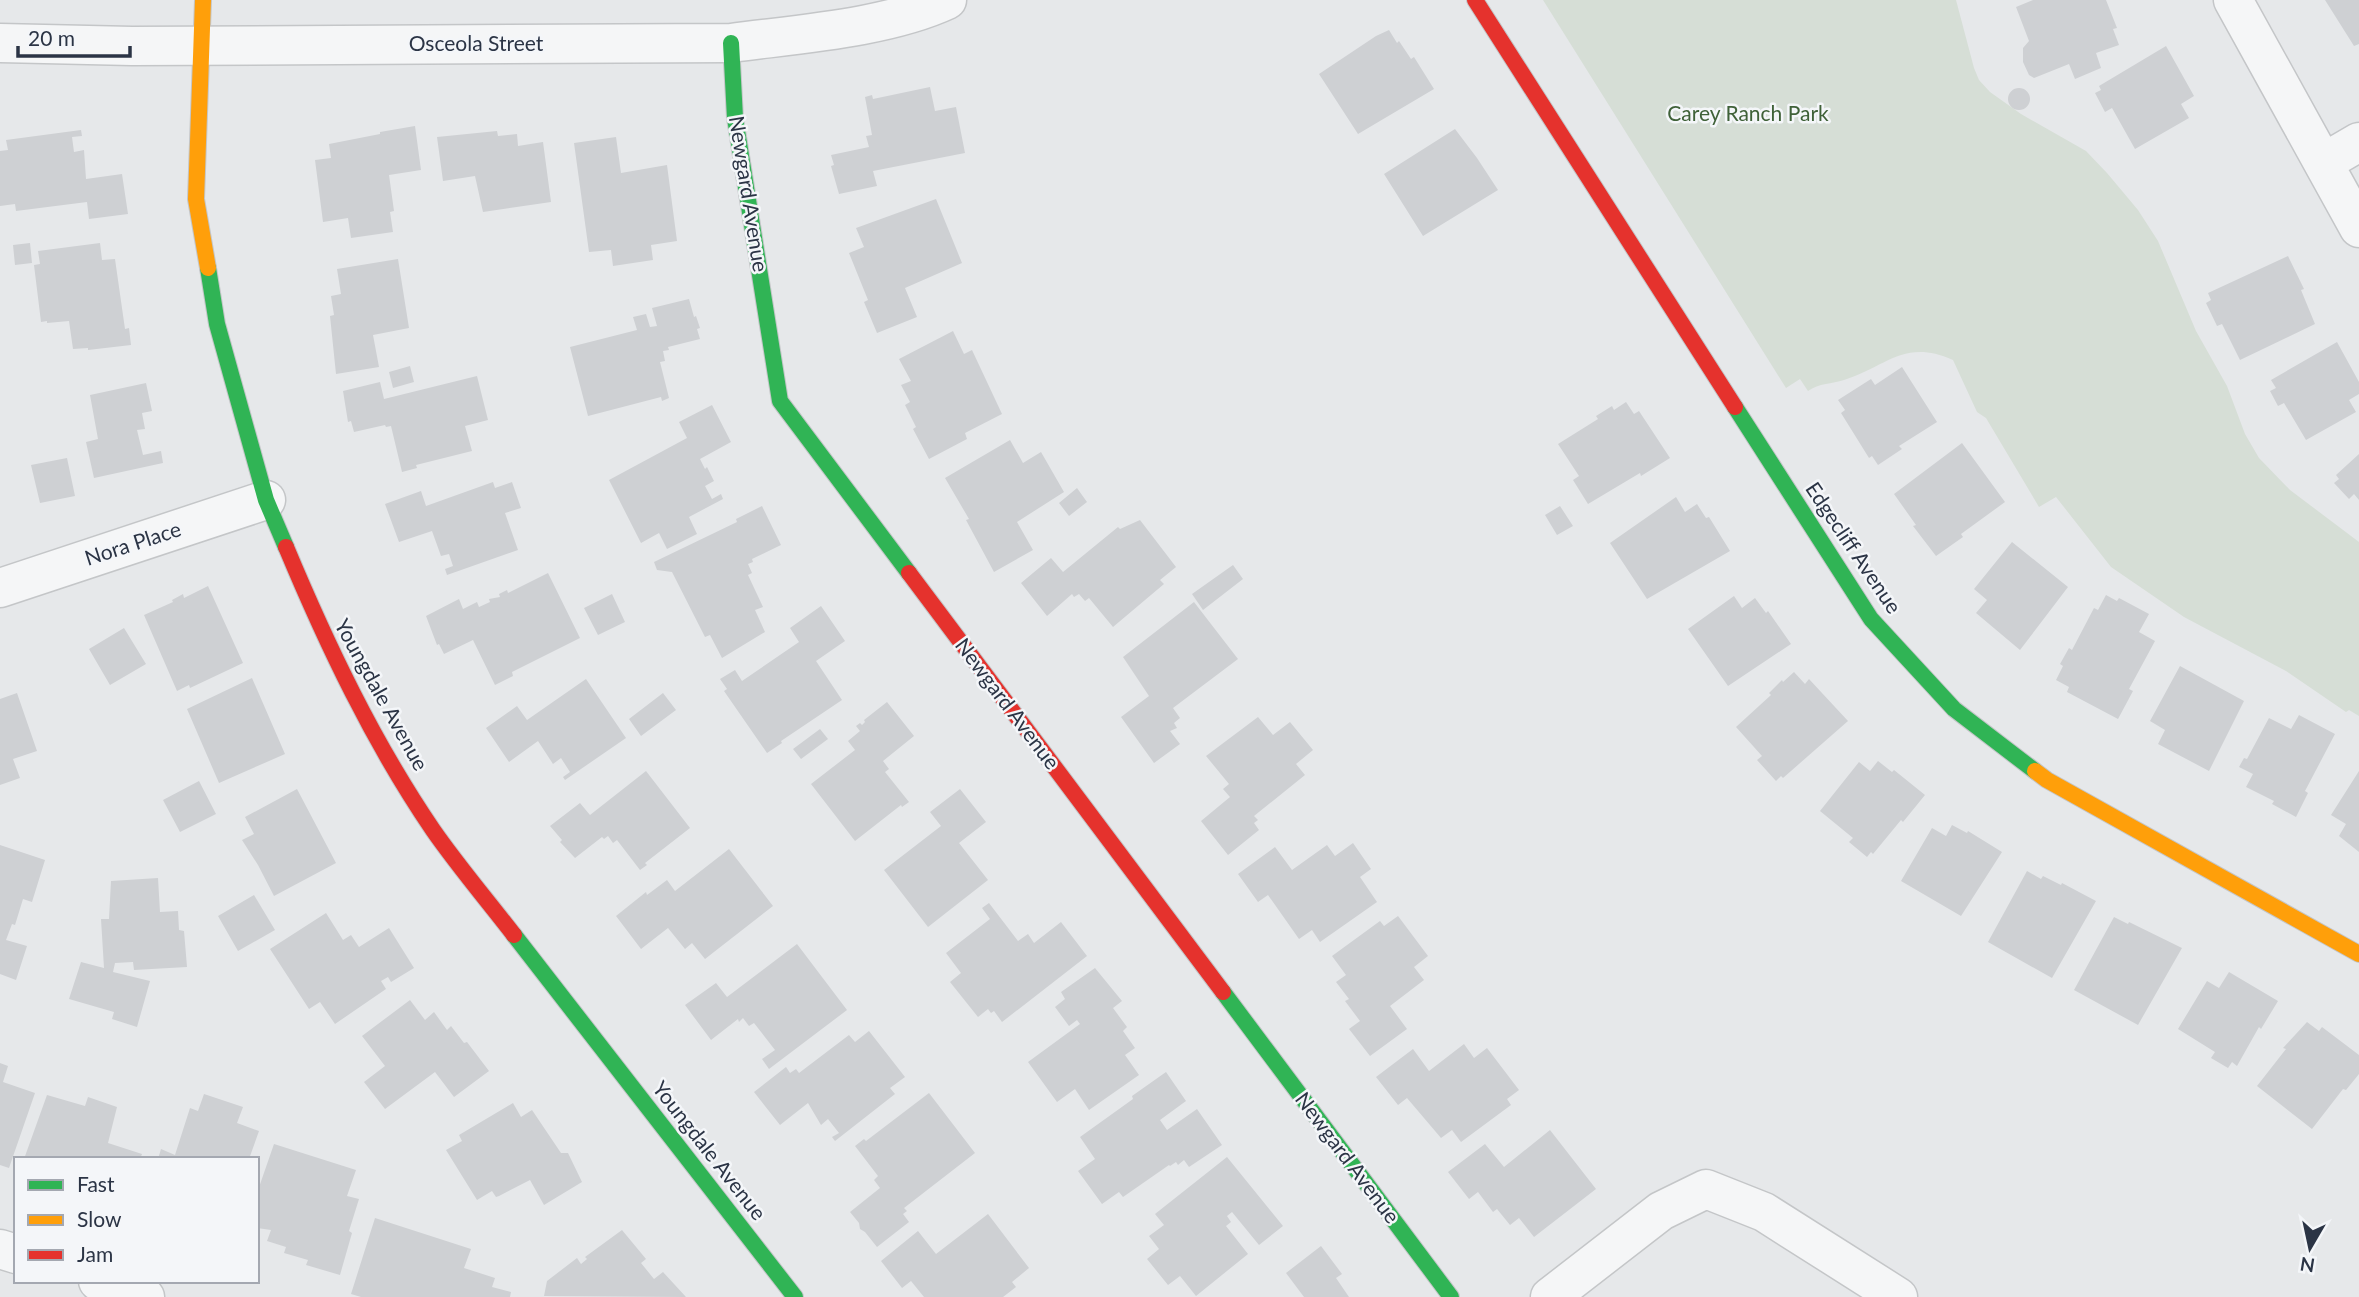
<svg xmlns="http://www.w3.org/2000/svg" width="2359" height="1297" font-family="Lato,sans-serif">
<style>
.green{fill:#d6ded6}
.building{fill:#ced0d3}
.lines{fill:none;stroke-linecap:round;stroke-linejoin:round}
.street-casing{stroke:#c4c6c8;stroke-width:41}
.fast-casing{stroke:#c4c6c8;stroke-width:18}
.slow-casing{stroke:#c4c6c8;stroke-width:18}
.jam-casing{stroke:#c4c6c8;stroke-width:18}
.street{stroke:#f5f6f7;stroke-width:38}
.fast{stroke:#30b455;stroke-width:16}
.slow{stroke:#ff9f0a;stroke-width:16}
.jam{stroke:#e5322d;stroke-width:16}
.labels{text-anchor:middle;stroke-width:5;stroke-linejoin:round;paint-order:stroke}
.street-label{font-size:21px;fill:#2b3445;stroke:#f4f6f9}
.park-label{font-size:21px;fill:#3f6138;stroke:#f4f6f9}
</style>
<rect width="100%" height="100%" fill="#e6e8ea"/>
<!-- green -->
<path class="green" d="M1543,0h413l18,68 5,12 11,12 31,22 65,37 21,22 31,37 20,31 38,90 31,55 18,48 14,24 31,32 69,52v174l-10,-6 -3,2 -60,-41 -102,-54 -73,-50 -55,-70 -17,10 -53,-89 -9,-6 -24,-52c-49,-22 -67,7 -109,20 -12,4 -25,3 -36,11l-8,-12 -14,9z"/>
<!-- building -->
<path class="building" d="M2033,0h73l11,28 -4,1 6,16 -23,8 5,15 -26,11 -6,-15 -35,14 -5,-3 -6,-13v-14l6,-7 -13,-34z
M2325,0h34v44l-5,2z
M1389,30l8,13 2,-2 12,18 3,-2 20,32 -76,45 -39,-60 57,-38z
M2166,46l28,50 -13,8 8,14 -54,31 -23,-41 -7,4 -10,-19 6,-3 -2,-4z
M930,87l5,24 21,-4 9,46 -92,18 4,15 -38,8 -8,-28 3,-1 -3,-10 38,-8 -3,-11 6,-1 -7,-38 7,-2 1,4z
M2008 99a11 11 0 1 1 22 0a11 11 0 1 1-22 0Z
M415,126l6,44 -32,5 5,36 -4,1 3,20 -42,6 -3,-20 -25,4 -8,-62 16,-2 -2,-14 51,-10v-2z
M1455,129l22,29 21,32 -75,46 -39,-62z
M81,130l1,6 -10,1 2,15 10,-2 2,29 36,-5 6,40 -39,5 -2,-17 -71,9 -1,-7 -15,2v-55l8,-1 -2,-10z
M497,131l1,5 19,-2 1,12 25,-4 8,60 -68,10 -8,-36 -32,5 -6,-44z
M616,137l5,36 46,-8 10,76 -26,4 2,15 -40,6 -2,-16 -22,2 -15,-109z
M936,199l26,64 -57,25 12,29 -40,16 -13,-31 4,-2 -19,-47 15,-6 -8,-19z
M30,243l2,20 -17,2 -2,-20z
M100,243l2,17 13,-1 10,70 4,-1 2,17 -43,5v-2l-15,1 -4,-28 -22,2v-2l-6,1 -7,-57 6,-1 -2,-13z
M2288,256l16,33 -3,1 14,34 -75,36 -18,-36 -5,2 -11,-23 5,-3 -3,-7z
M398,259l11,69 -36,7 6,32 -43,7 -6,-58 4,-1 -3,-19 10,-2 -4,-25z
M689,299l5,18 2,-1 4,12 -3,1 3,10 -32,8 1,3 -6,1 2,10 -5,1 9,36 -7,3 -1,-4 -73,19 -18,-69 67,-17 -4,-13 13,-3 4,13 7,-1 -5,-18z
M953,331l11,23 8,-4 30,64 -37,19 2,6 -38,20 -16,-30 3,-2 -11,-22 5,-3 -9,-17 10,-4 -12,-22z
M2337,342l22,40v12l-10,6 7,12 -50,28 -22,-37 -6,3 -8,-15 6,-3 -5,-8z
M410,366l4,16 -21,6 -4,-16z
M1902,367l35,55 -38,24 3,3 -24,16 -6,-9 -3,2 -28,-45 4,-3 -7,-10 33,-21 4,6z
M477,376l11,44 -23,6 7,25 -56,14 1,3 -15,4 -11,-46 -5,1 -1,-2 -31,7 -3,-11 -3,1 -5,-31 37,-9 4,17z
M146,383l6,28 -10,2 3,16 -8,1 6,25 18,-4 2,12 -69,15 -8,-36 12,-3 -8,-44z
M1626,402l8,12 5,-3 31,47 -29,18 -1,-3 -52,31 -15,-24 6,-4 -21,-32 40,-25 -2,-3 16,-10 2,4z
M712,405l19,37 -31,17 5,10 2,-2 7,14 -9,5 7,13 9,-5 2,5 -34,18 8,17 -30,15 -8,-16 -18,10 -32,-63 78,-42 -8,-16z
M1010,440l13,23 18,-11 23,40 -47,30 16,28 -39,22 -28,-52 3,-1 -24,-41z
M1962,443l43,59 -44,32 2,3 -27,19 -23,-30 3,-1 -22,-31z
M2359,454v46l-5,-6 -5,5 -15,-16 5,-4 -3,-4z
M67,458l8,38 -35,7 -9,-38z
M493,482l2,6 17,-6 9,26 -16,5 13,37 -71,25 -2,-6 8,-3 -4,-12 -8,2 -9,-25 -33,11 -14,-38 36,-13 5,15z
M1077,488l10,14 -18,14 -10,-13z
M1676,497l9,15 12,-8 9,14 3,-1 21,34 -83,48 -37,-56z
M762,506l19,39 -29,14 1,3 -5,2 4,9 -4,2 15,32 -8,3 10,22 -43,26 -12,-23 -5,2 -33,-65 -15,-2 -3,-8 83,-40 -1,-3z
M1560,506l13,20 -16,9 -12,-20z
M1140,520l36,47 -16,13 4,4 -51,43 -24,-29 -4,3 -6,-7 -5,3 -2,-3 -25,22 -26,-33 30,-25 12,14 55,-45 2,2z
M2012,542l56,45 -48,63 -44,-37 11,-13 -13,-11z
M1233,565l10,14 -40,31 -11,-16z
M548,573l32,65 -68,34 1,4 -18,9 -22,-45 -29,14 -5,-10 -2,1 -11,-29 33,-17 4,10 14,-7 2,5 11,-5 -1,-3 11,-2 -1,-3 8,-4 1,3z
M208,586l35,77 -53,25 -1,-3 -12,6 -33,-76 29,-13 -1,-2 11,-6 1,4z
M612,594l13,28 -27,13 -14,-27z
M2106,595l11,6 2,-3 30,16 -10,18 16,9 -26,48 4,2 -15,28 -51,-27 2,-5 -13,-7 7,-14 -3,-2 9,-16 3,2 22,-42 4,2z
M1734,596l8,12 13,-10 11,15 2,-2 23,33 -63,42 -40,-57z
M1194,602l44,57 -65,49 7,10 -6,5 3,5 -7,3 10,13 -26,19 -33,-46 28,-21 -26,-39z
M821,606l24,35 -29,20 26,39 -61,41 1,2 -15,10 -43,-62 3,-2 -7,-10 15,-9 7,11 57,-39 -9,-14z
M124,628l22,36 -36,21 -21,-36z
M2180,666l64,35 -35,70 -51,-27 7,-14 -15,-9z
M1794,672l11,12 4,-5 39,42 -65,57 -2,-2 -5,5 -19,-21 5,-4 -26,-29 35,-32 -2,-2 13,-13 1,2z
M252,678l33,76 -66,29 -32,-74z
M586,679l40,59 -61,42 -2,-3 7,-5 -9,-14 -8,6 -15,-23 -29,21 -23,-34 31,-22 10,14z
M17,693l20,58 -24,8 7,19 -20,7v-86z
M663,693l13,17 -35,26 -12,-17z
M887,702l27,34 -31,25 6,8 -4,3 24,30 -7,5 -1,-2 -46,36 -44,-57 44,-34 -7,-9 12,-10 -4,-5 4,-3 2,2 3,-3 -1,-2z
M2299,715l36,19 -30,57 3,2 -12,24 -24,-13 2,-3 -28,-14 7,-13 -14,-7 5,-9 3,1 22,-41 22,11z
M1258,717l15,18 17,-13 23,28 -17,14 9,11 -51,41 4,4 -4,3 5,7 -31,25 -27,-34 29,-24 -7,-8 6,-5 -23,-28z
M820,729l8,10 -27,20 -8,-10z
M1878,761l14,11 2,-2 31,25 -22,27 -2,-2 -28,34 -2,-2 -4,5 -18,-15 4,-4 -33,-27 39,-49 11,9z
M646,771l44,57 -45,35 2,2 -7,5 -23,-30 -4,3 -5,-7 -4,3 -2,-2 -27,21 -15,-16 2,-2 -12,-14 30,-23 10,12z
M2359,771v81l-20,-16 7,-12 -15,-9z
M199,781l17,33 -36,18 -17,-32z
M297,789l39,74 -62,33 -16,-31 -16,-25 12,-6 -9,-17z
M960,789l26,33 -27,21 29,37 -60,47 -44,-57 57,-44 -11,-14z
M1952,825l15,8 1,-2 34,21 -41,64 -60,-35 31,-53 14,8z
M1353,843l18,26 -11,8 17,25 -57,40 -8,-12 -13,9 -31,-44 -10,7 -20,-28 37,-27 17,23 35,-25 8,11z
M0,845l45,15 -13,42 -9,-3 -8,26 -3,-1 -6,16 21,6 -11,34 -16,-6z
M729,849l44,57 -68,53 -13,-16 -7,6 -17,-21 -27,21 -25,-33 30,-24 1,3 20,-15 8,11z
M2027,871l14,8 2,-3 18,9 1,-2 34,18 -44,77 -64,-36z
M158,878l2,34 18,-1 1,19 5,1 3,36 -53,3 -1,-8 -18,1 -2,9 37,9 -13,46 -25,-8 2,-7 -45,-13 12,-37 23,6 -3,-49h8l2,-38z
M254,895l21,35 -37,21 -20,-35z
M989,903l29,38 10,-7 6,9 27,-21 26,34 -85,66 -8,-11 -3,2 -3,-4 -10,8 -28,-35 11,-9 -15,-20 44,-34 -8,-11z
M326,913l17,27 8,-5 8,12 30,-19 25,40 -23,14 -3,-5 -7,4 5,8 -51,35 -15,-22 -11,7 -39,-60z
M1398,916l30,40 -14,11 10,13 -34,26 17,23 -37,27 -21,-27 11,-8 -15,-20 4,-2 -13,-17 10,-7 -14,-19 48,-35 4,5z
M2114,917l14,7 1,-2 53,26 -44,77 -64,-35z
M797,944l50,66 -78,59 -7,-10 13,-9 -21,-27 -5,3 -6,-8 -4,4 -1,-3 -27,21 -26,-35 31,-22 11,14z
M1095,968l27,33 -9,7 14,19 -4,4 12,17 -10,7 14,20 -50,35 -14,-21 -18,13 -29,-40 52,-38 -3,-4 -8,6 -14,-19 10,-8 -4,-7z
M2229,972l49,29 -17,28 -2,-2 -22,39 -5,-4 -4,6 -17,-10 4,-6 -37,-23 29,-48 12,7z
M410,1000l15,20 9,-8 13,18 4,-4 13,17 3,-1 22,29 -35,26 -19,-25 -50,37 -21,-27 21,-16 -23,-30z
M2307,1022l12,9 3,-4 37,28v19l-13,16 -3,-1 -31,40 -55,-43 29,-37 -3,-1z
M869,1031l36,46 -15,11 5,6 -60,47 -3,-4 7,-4 -11,-14 -7,6 -13,-22 -28,22 -26,-33 32,-25 4,6 6,-4 3,4 50,-38 6,7z
M1464,1044l10,14 13,-10 32,42 -12,9 4,6 -50,37 -9,-12 -11,8 -34,-40 -9,7 -22,-28 37,-28 16,22z
M0,1063l8,3 -5,16 32,11 -26,75 -9,-3z
M1166,1072l20,29 -26,19 7,10 30,-21 25,36 -33,22 -5,-7 -6,5 -2,-3 -6,4 -1,-1 -46,32 -4,-5 -17,12 -24,-33 17,-12 -15,-22 53,-38 -1,-3z
M929,1093l46,60 -71,55 3,3 -4,3 6,8 -32,25 -12,-15 -5,-3 -1,-6 -9,-11 30,-24 -6,-8 4,-4 -23,-30 9,-7 2,2z
M204,1094l39,13 -6,16 22,8 -10,28h-91l3,-10 14,6 15,-47 8,3z
M47,1095l38,11 3,-9 29,10 -9,36 34,11 -2,5h-116z
M513,1103l8,14 11,-7 29,43h7l14,29 -38,23 -14,-25 -31,16 -3,1 -4,-6 -15,9 -31,-50 16,-9 -3,-6z
M1550,1130l46,59 -62,48 -15,-19 -9,7 -13,-16 -4,3 -15,-20 -9,7 -21,-27 37,-28 19,23z
M274,1144l82,26 -9,26 12,3 -10,32 3,2 -12,42 -34,-10 2,-5 -24,-7 2,-6 -19,-6 4,-11 -14,-2v-35z
M1227,1157l56,69 -24,19 -27,-33 -5,4 4,6 -5,4 22,28 -52,42 -16,-20 -12,9 -21,-26 12,-10 -10,-13 15,-11 -9,-11z
M988,1214l41,54 -17,14 4,5 -13,10h-79l-13,-16 -9,7 -21,-27 37,-30 18,23z
M375,1218l96,31 -7,19 31,10 -3,9 19,5 -1,5h-149l-10,-3z
M622,1230l24,29 -5,4 13,16 9,-7 23,25 -142,-1 3,-15 30,-23 4,6 6,-5 -2,-2z
M1321,1246l21,28 -6,4 13,19h-45l-18,-24z"/>
<g class="lines">
<!-- street casing -->
<g class="street-casing">
<path id="street" d="M2233,0l126,228
M0,43l132,3 599,-3c67,-9 156,-15 216,-43
M2323,163l36,-21
M0,588l266,-88
M0,1249l16,5
M98,1281l47,16
M1550,1297l111,-86 45,-22 58,23 134,85"/>
</g>
<!-- fast casing -->
<g class="fast-casing">
<path id="fast" d="M731,43l4,75 45,283 129,172
M208,268l9,56 49,176 20,47
M1735,407l136,212 83,90 81,62
M514,935l281,362
M1223,992l228,305"/>
</g>
<!-- slow casing -->
<g class="slow-casing">
<path id="slow" d="M203,0l-7,199 12,69
M2035,771l12,9 312,174"/>
</g>
<!-- jam casing -->
<g class="jam-casing">
<path id="jam" d="M1475,0l260,407
M286,547c41,98 87,195 147,283 25,36 54,70 81,105
M909,573l314,419"/>
</g>
<!-- street -->
<use href="#street" class="street"/>
<!-- fast -->
<use href="#fast" class="fast"/>
<!-- slow -->
<use href="#slow" class="slow"/>
<!-- jam -->
<use href="#jam" class="jam"/>
</g>
<g class="labels">
<!-- street labels -->
<g class="street-label">
<text x="476" y="51">Osceola Street</text>
<text transform="translate(748 194) rotate(81)" y="7">Newgard Avenue</text>
<text transform="translate(133 544) rotate(-18)" y="7">Nora Place</text>
<text transform="translate(1853 548) rotate(56)" y="7">Edgecliff Avenue</text>
<text transform="translate(381 695) rotate(61)" y="7">Youngdale Avenue</text>
<text transform="translate(1007 704) rotate(53)" y="7">Newgard Avenue</text>
<text transform="translate(709 1151) rotate(52)" y="7">Youngdale Avenue</text>
<text transform="translate(1347 1158) rotate(53)" y="7">Newgard Avenue</text>
</g>
<!-- park labels -->
<g class="park-label">
<text x="1748" y="121">Carey Ranch Park</text>
</g>
</g>
<!-- legend -->
<rect x="14" y="1157" width="245" height="126" fill="#f4f6f9" stroke="#a4a8b1" stroke-width="2"/>
<rect x="28" y="1180" width="35" height="10" fill="#30b455" stroke="#a4a8b1" stroke-width="2"/>
<text x="77" y="1192" font-size="21" fill="#2b3445">Fast</text>
<rect x="28" y="1215" width="35" height="10" fill="#ff9f0a" stroke="#a4a8b1" stroke-width="2"/>
<text x="77" y="1227" font-size="21" fill="#2b3445">Slow</text>
<rect x="28" y="1250" width="35" height="10" fill="#e5322d" stroke="#a4a8b1" stroke-width="2"/>
<text x="77" y="1262" font-size="21" fill="#2b3445">Jam</text>
<!-- north arrow -->
<g transform="translate(2310 1248) rotate(189)" stroke="#f4f6f9" stroke-width="5" paint-order="stroke">
<path d="M0-5L12 26L0 18L-12 26Z" fill="#2b3445"/>
<text y="-10" font-size="19" font-weight="bold" text-anchor="middle" fill="#2b3445">N</text>
</g>
<!-- scale -->
<path d="M18 46v10h112v-10" fill="none" stroke="#2b3445" stroke-width="3.5"/>
<text x="28" y="46" font-size="21" fill="#2b3445" stroke="#f4f6f9" stroke-width="5" paint-order="stroke">20 m</text>
</svg>
